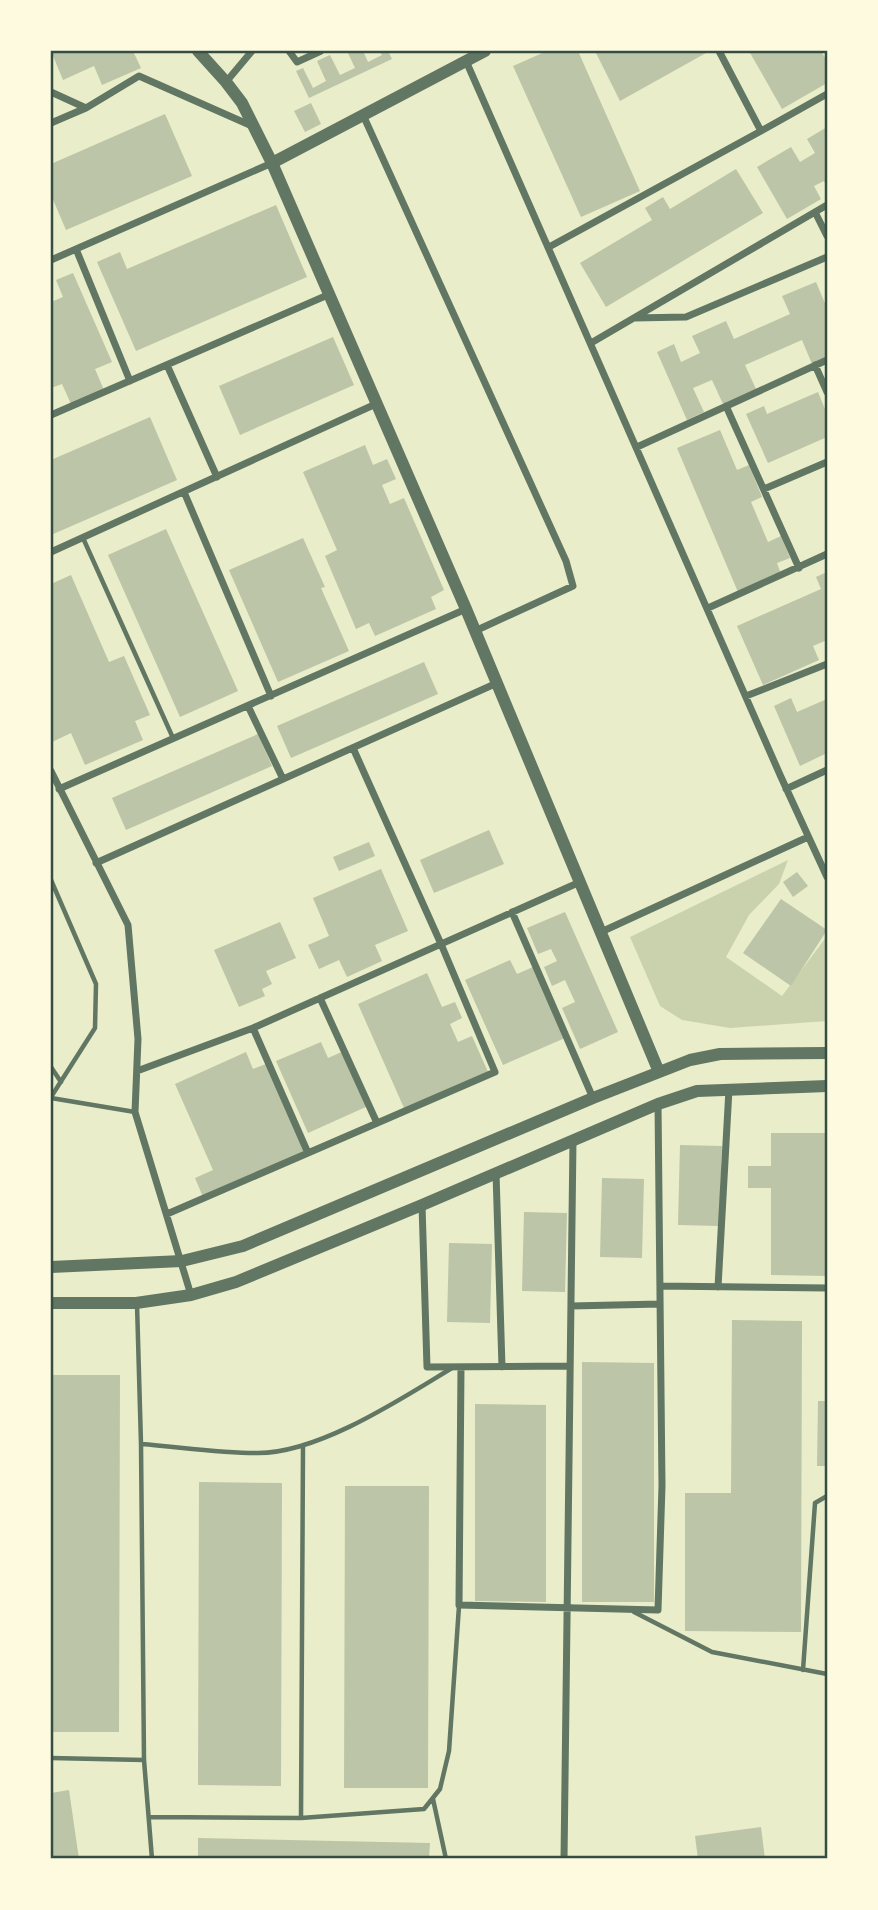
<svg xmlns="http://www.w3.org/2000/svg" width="878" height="1910" font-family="'Asap Condensed',sans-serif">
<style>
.green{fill:#cad2ad}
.building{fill:#bcc5a7}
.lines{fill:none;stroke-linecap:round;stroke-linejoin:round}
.service{stroke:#617663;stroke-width:4.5}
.minor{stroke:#617663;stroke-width:7}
.tertiary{stroke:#617663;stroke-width:12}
.neatline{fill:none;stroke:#344e41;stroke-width:2.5}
</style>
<rect width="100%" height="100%" fill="#e9edc9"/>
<!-- green -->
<path class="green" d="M788,860l-9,24 -30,31 -23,42 56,39 45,-60v85l-97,7 -48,-8 -22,-14 -30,-69z"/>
<!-- building -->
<path class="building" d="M51,51h82l8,17 -39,17 -8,-19 -31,14z
M347,51h16l5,11 14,-7 -3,-4h9l4,8 -83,39 -13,-27 7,-3 10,20 13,-7 -9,-20 13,-6 10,20 15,-7z
M547,51h31l62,140 -59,26 -68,-151z
M595,51h109l2,2 -86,48z
M749,51h72l6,10v22l-45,26z
M311,103l10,21 -16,8 -11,-21z
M165,114l27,62 -126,54 -15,-35v-31z
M827,127v60l-3,-6 -10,5 7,13 -34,20 -30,-52 34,-20 9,15 15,-9 -8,-14z
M736,169l27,44 -157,94 -26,-44 72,-43 -7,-12 18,-11 7,12z
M276,205l31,72 -171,74 -39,-89 23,-10 7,17z
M73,273l39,89 -17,7 9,21 -33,14 -9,-20 -11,4v-86l12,-5 -7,-17z
M816,282l11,26v50l-15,6 -10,-24 -57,25 11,24 -33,15 -11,-24 -19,8 11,24 -17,8 -30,-68 17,-8 7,18 19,-9 -8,-17 34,-15 8,18 56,-25 -8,-18z
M333,337l21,48 -114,50 -21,-49z
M818,392l9,22v23l-59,26 -22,-49 18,-8 3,8z
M150,417l27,63 -126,55v-75z
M720,430l17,40 12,-5 13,32 -11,5 17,40 13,-6 9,22 -13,5 4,11 -43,18 -61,-144z
M365,445l8,20 14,-6 9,20 -14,6 8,19 14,-6 40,92 -13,7 5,12 -61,27 -6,-13 -13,6 -31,-73 12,-6 -34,-78z
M166,529l72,162 -58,26 -72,-162z
M303,538l22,49 -4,1 28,63 -71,31 -49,-112z
M827,572v68l-14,6 6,14 -56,25 -26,-59 84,-37 -5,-12z
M71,575l38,87 15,-6 26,59 -15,6 8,19 -58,25 -14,-32 -19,9 -1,-2v-156z
M424,662l14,32 -147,64 -14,-32z
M791,698l6,14 30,-13v54l-27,13 -26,-60z
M258,734l14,32 -146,64 -14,-32z
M489,830l15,34 -70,29 -14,-33z
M369,842l6,14 -36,15 -6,-14z
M381,869l27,62 -33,14 7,16 -35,16 -8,-17 -20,9 -11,-24 21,-9 -16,-38z
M797,872l11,14 -15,11 -10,-15z
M781,899l46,31 -36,56 -48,-33z
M565,912l53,120 -38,17 -18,-41 13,-6 -10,-22 -13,6 -8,-19 13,-6 -6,-12 -13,5 -11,-26z
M280,922l16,36 -30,13 6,13 -10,5 3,7 -26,11 -25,-57z
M510,960l7,14 16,-7 32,71 -62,27 -38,-85z
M427,973l15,34 13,-5 7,16 -12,6 8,18 14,-6 16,36 -84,36 -46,-104z
M321,1042l7,16 16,-7 24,55 -60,27 -32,-72z
M246,1052l7,17 13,-5 39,88 -102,45 -8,-19 18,-8 -38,-86z
M771,1133h56v143l-56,-1v-87h-23v-22h23z
M680,1145l42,1 -3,80 -41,-1z
M602,1178l42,1 -2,79 -42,-1z
M524,1212l43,1 -2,79 -43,-1z
M449,1243l43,1 -2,79 -43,-1z
M732,1320l70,1 -1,311 -116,-1v-138h46z
M582,1362l72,1v239h-72z
M51,1375h69l-1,357h-68z
M818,1401h9v65h-10z
M475,1404l71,1v197l-71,-1z
M199,1482l83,1 -1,303 -83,-1z
M345,1486h84l-1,302h-84z
M69,1790l10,69h-28v-66z
M761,1827l4,32h-67l-3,-23z
M198,1838l232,5 -1,16h-231z"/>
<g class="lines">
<!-- service -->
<path class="service" d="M83,538l90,200
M51,880l45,104 -1,44 -44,69
M51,1067l10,15
M51,1098l84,14
M137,1304l4,140 3,316 8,99
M141,1444c39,3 79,9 117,9 61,0 143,-54 194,-85
M634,1612l78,40 115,22
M803,1670l12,-167 12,-7
M51,1758l93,2
M433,1799l13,60
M150,1817l151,1 123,-9 16,-20 9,-38 10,-145
M301,1818l2,-372"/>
<!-- minor -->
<path class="minor" d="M289,51l8,11 24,-11
M719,51l42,80 66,-37
M466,61l315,716 46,100
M226,82l26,-31
M51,92l35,16 53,-32 113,50
M363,115l203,446 7,25 -98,45
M51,123l35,-15
M815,212l12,24
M549,247l212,-116
M76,249l54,132
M51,260l221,-97
M634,318l52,-1 141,-60
M591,343l236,-138
M167,365l50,112
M815,365l12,27
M726,406l73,162
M51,415l279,-121
M637,447l190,-87
M764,489l63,-27
M184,492l87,204
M51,552l327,-149
M708,608l119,-54
M746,696l81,-32
M248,706l35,73
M51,771l77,154 10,114 -3,73 56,183
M59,789l407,-180
M786,789l41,-19
M96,863l401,-180
M512,912l81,186
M601,932l207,-95
M320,998l57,125
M253,1028l55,125
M137,1071l116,-43 327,-146
M496,1173l6,194
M422,1205l5,162 143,-1
M167,1214l328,-142 -54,-128 -88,-196
M660,1286l167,2
M718,1287l11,-198
M571,1306l89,-2
M461,1367l-2,238 199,5 4,-124 -4,-382
M564,1859l9,-719"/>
<!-- tertiary -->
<path class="tertiary" d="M198,51l28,31 16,21 30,60 194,446 193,463
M272,163l213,-112
M51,1267l131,-6 61,-15 350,-148 97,-38 30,-6 107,-1
M51,1303h85l55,-8 45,-13 186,-77 236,-101 39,-13 130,-5"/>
</g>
<!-- border -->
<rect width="878" height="1910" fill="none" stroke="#fefae0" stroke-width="105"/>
<rect x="52" y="52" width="774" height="1805" class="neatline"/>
</svg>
